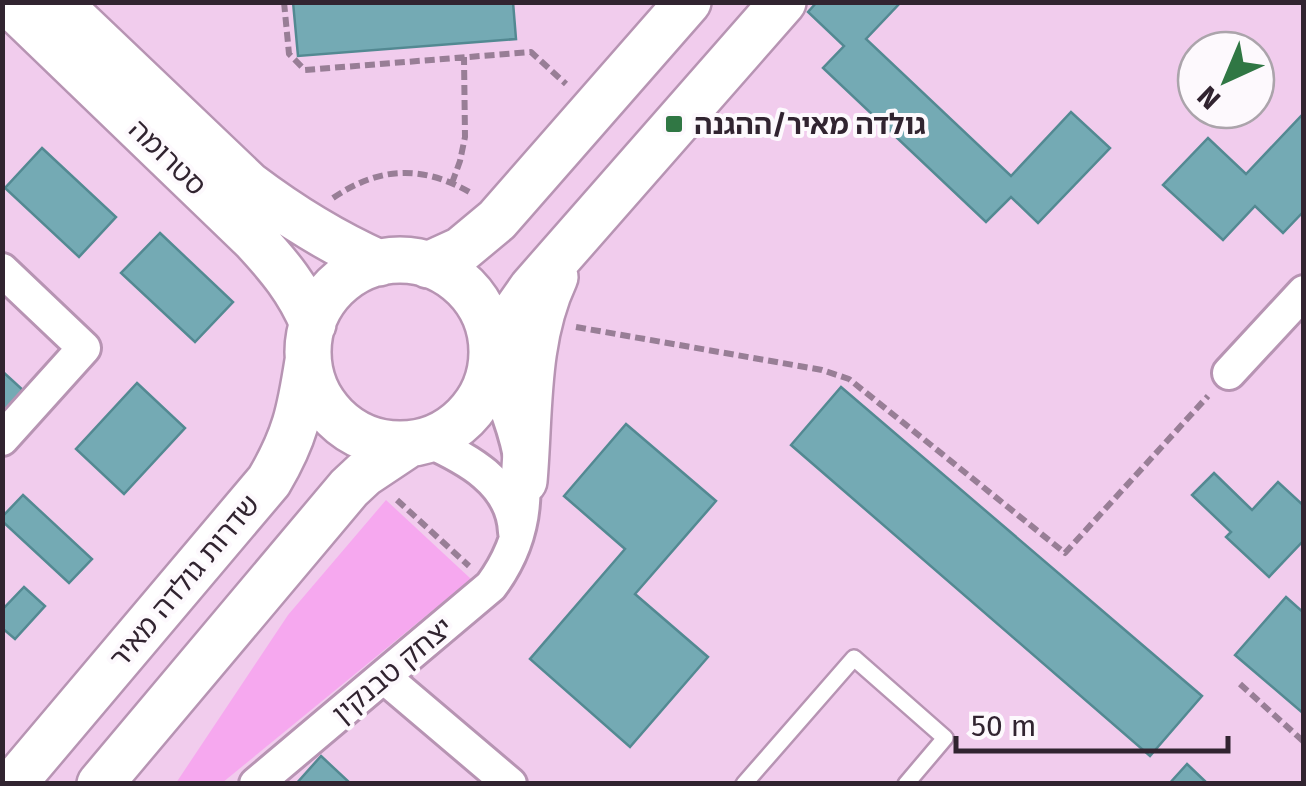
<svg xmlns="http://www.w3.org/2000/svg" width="1306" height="786" font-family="'Fira Sans','Noto Sans Hebrew',sans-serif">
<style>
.green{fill:#f6a8ef}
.building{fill:#74aab4;stroke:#538992;stroke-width:2.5}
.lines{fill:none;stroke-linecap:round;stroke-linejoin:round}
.lane-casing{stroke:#b794b3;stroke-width:20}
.street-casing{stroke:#b794b3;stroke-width:38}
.secondary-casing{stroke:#b794b3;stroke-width:50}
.path{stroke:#987e96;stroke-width:6;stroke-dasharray:10 5;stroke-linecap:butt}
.lane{stroke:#fff;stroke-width:15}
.street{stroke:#fff;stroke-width:32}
.secondary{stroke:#fff;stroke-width:45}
.poi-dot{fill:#307744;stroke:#fdf9fd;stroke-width:4}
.labels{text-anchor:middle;stroke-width:8;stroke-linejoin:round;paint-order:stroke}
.poi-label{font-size:28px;font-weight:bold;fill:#312430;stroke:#fdf9fd;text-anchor:start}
.street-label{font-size:28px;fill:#312430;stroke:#fdf9fd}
</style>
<rect width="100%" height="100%" fill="#f1cced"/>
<!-- green -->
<path class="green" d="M386,500l85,79 -249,204h-46l112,-168z"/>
<!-- building -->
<path class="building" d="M293,2h220l3,37 -218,17z
M817,2h84l-35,37 145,137 60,-64 39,36 -72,75 -27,-26 -25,25 -163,-154 21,-22 -36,-34z
M1304,113v98l-21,22 -28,-27 -32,34 -60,-55 45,-47 38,36z
M42,148l74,69 -37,40 -74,-69z
M160,233l73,69 -38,40 -74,-69z
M2,371l22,20 -22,24z
M137,383l48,45 -61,66 -48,-45z
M841,387l361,309 -52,60 -359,-311z
M626,424l90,77 -81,93 73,63 -78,90 -100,-88 95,-110 -61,-53z
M1214,473l38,37 26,-28 26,24v34l-35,37 -43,-40 5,-5 -39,-37z
M23,495l69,64 -23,24 -67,-62v-4z
M24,587l21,19 -30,33 -13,-11v-18z
M1286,597l18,16v101l-69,-59z
M321,756l30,28h-55z
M1187,764l21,20h-39z"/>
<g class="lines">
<!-- lane casing -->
<g class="lane-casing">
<path id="lane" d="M744,784l110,-126 91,80 -39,46"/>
</g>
<!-- street casing -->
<g class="street-casing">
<path id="street" d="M2,270l82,78 -82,91
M1229,373l75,-81
M426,440c40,18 87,42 89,92
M384,677l126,107
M256,784l235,-198c52,-70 34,-142 -1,-215"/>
</g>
<!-- secondary casing -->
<g class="secondary-casing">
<path id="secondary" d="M8,2l246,237c25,27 45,51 59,85
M57,2l192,183c41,31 83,57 130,78
M308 352a92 92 0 1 1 184 0a92 92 0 1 1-184 0Z
M428,265l33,-15 36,-30 191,-218
M492,345l40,-57 251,-286
M524,481c6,-69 1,-140 31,-204
M13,784l256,-303c26,-44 31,-69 39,-120
M100,784l249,-296 15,-14 45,-30"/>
</g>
<!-- path -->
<path class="path" d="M284,2l5,52 16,16 226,-18 35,32
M452,183l8,-22 5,-24 -1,-80
M333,198c47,-32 90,-33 138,-5
M576,327l246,43 27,9 216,174 143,-157
M397,500l72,66
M1240,684l64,58"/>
<!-- lane -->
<use href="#lane" class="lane"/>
<!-- street -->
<use href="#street" class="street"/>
<!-- secondary -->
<use href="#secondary" class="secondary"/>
</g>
<!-- markers -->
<rect class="poi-dot" x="664" y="114" width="20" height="20" rx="5"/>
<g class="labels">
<!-- poi labels -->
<g class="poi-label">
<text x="694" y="134">גולדה מאיר/ההגנה</text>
</g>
<!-- street labels -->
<g class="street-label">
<text transform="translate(168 157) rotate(44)" y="10">סטרומה</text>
<text transform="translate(184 581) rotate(-50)" y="10">שדרות גולדה מאיר</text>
<text transform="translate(392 670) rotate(-40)" y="10">יצחק טבנקין</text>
</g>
</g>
<!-- border -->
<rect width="1306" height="786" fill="none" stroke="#312430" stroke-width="10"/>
<!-- north arrow -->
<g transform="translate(1226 80) rotate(224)"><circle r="48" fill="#fdf9fd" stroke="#aba4ab" stroke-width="2.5"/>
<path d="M0-8L18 38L0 25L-18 38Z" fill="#307744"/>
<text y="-15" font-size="28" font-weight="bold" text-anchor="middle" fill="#312430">N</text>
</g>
<!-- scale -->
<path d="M956 736v15h272v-15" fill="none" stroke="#312430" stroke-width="5"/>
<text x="971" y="736" font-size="30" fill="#312430" stroke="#fdf9fd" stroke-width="8" paint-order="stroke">50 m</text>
</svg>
